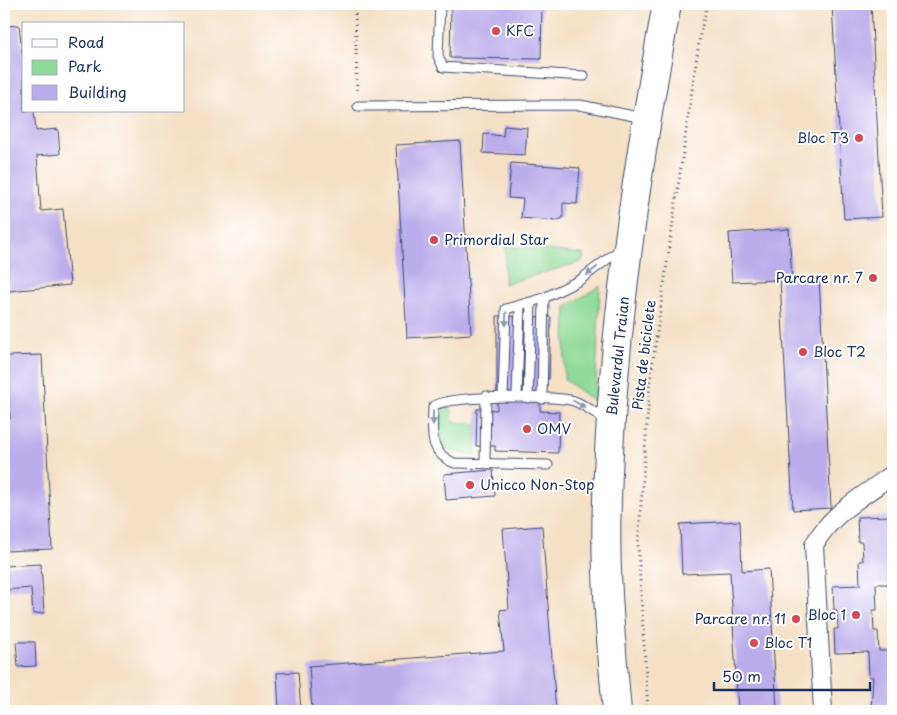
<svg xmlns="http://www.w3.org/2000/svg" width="897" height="715" font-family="'Playpen Sans',sans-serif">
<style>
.green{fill:#8eda96;stroke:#54847a}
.building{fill:#bbaceb}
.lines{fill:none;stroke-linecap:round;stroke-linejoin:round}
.lane-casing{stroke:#3c4a6e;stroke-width:11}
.street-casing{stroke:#3c4a6e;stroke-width:20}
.primary-casing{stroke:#3c4a6e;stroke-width:30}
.path{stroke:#3c4a6e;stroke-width:3;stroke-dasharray:1 4;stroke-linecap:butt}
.lane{stroke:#fff;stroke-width:9}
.street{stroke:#fff;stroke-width:18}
.primary{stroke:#fff;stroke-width:28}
.oneway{fill:#8d97ae}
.poi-dot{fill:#d1495b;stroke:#fff;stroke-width:2}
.labels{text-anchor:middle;stroke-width:4;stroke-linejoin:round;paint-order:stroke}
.poi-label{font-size:14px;fill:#1b2f5e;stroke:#fff;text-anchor:start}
.street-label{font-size:14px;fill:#1b2f5e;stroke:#fff}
</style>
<rect width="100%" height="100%" fill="#fff"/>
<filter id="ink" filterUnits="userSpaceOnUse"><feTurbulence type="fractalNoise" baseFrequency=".02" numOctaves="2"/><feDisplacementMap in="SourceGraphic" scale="10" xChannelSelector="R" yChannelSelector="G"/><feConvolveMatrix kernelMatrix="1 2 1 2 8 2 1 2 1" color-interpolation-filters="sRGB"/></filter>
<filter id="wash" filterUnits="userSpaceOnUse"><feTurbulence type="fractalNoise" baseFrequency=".0096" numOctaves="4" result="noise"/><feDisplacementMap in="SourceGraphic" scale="20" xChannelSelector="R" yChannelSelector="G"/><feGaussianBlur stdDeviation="1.12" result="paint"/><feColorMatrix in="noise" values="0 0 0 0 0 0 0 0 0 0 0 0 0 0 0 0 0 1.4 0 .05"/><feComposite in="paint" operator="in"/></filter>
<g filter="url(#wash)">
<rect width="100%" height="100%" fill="#f5e0c6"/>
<!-- green -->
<path class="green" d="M506,246l77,8v5l-2,3 -77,22z
M600,286l-5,116 -31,-23 2,-72z
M443,407l8,2 2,13 24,2 -2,32 -26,-5 -9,-9 -1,-32z"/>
<g id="blocks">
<!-- building -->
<path class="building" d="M451,4h91l-1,55 -91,-1z
M832,4h39l11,213 -38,2z
M19,25l5,45v41h10l2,20 22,-2 2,25 -23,2 4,55 22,-2 7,76 -61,6 -5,-58v-207z
M504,126l23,2 -2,27 -42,-2 1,-19 19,2z
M460,141l11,193 -64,4 -11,-193z
M511,163l69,5 -3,36 -14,-1v15l-7,3 -35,-3 2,-19 -15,-1z
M789,229l3,51 27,-2 12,230 -38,2 -13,-230 -48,2 -3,-49z
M497,316l54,1 -2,62h-8l-1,32 19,1 -1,41 -63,-2v-5h-19l1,-37 20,1z
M42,355l10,194 -48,2v-132h6l-3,-63z
M493,470l2,26 -49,4 -2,-26z
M893,516v68h-17l1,26h-4l1,21h4l1,20h14v60h-22l2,-34h-4l-1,-25 -33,1 -1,-24h4l-1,-19h-3l-1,-24 27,-1 -1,-24h4l-1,-19h-4l-1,-25z
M740,521l2,50 27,-2 8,142h-39l-8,-139 -48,2 -2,-50z
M542,526l14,185h-244l-3,-45 195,-15 -4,-41 9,-1 -6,-80z
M41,564l3,49 -11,1 -2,-26 -27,2v-24z
M16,642h19l1,24 -18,1z
M298,672l3,39h-22l-2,-38z"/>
</g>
</g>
<g filter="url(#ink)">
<use href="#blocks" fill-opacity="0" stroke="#3c4a6e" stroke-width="1"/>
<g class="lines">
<!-- lane casing -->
<g class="lane-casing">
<path id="lane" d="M440,4l-2,52 5,11 141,9
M358,106l222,-1 63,13
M503,397l3,-88 38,-11
M517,397l3,-91
M528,398l3,-96
M542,399l2,-101 36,-18 42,-32
M485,463l1,-67
M548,465l-94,-2c-27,-12 -21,-31 -21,-56 8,-12 125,-12 141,-6 11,4 22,13 33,19"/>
</g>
<!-- street casing -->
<g class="street-casing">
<path id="street" d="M823,711l-9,-166c17,-32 51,-50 79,-71"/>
</g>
<!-- primary casing -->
<g class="primary-casing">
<path id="primary" d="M617,711c-6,-70 -13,-141 -10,-211 5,-167 30,-333 60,-496"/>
</g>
<!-- path -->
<path class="path" d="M355,4l2,89
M648,711l-10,-166 12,-164 50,-346 7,-31"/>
<!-- lane -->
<use href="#lane" class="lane"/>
<!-- street -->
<use href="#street" class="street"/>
<!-- primary -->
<use href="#primary" class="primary"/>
</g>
<!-- one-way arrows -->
<defs><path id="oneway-solid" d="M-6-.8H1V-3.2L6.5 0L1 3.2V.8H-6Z" transform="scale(1.25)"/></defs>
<g class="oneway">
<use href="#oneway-solid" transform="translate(592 271) rotate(142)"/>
<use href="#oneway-solid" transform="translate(506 319) rotate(92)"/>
<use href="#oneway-solid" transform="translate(579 404) rotate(28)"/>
<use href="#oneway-solid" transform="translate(433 418) rotate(90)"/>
</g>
</g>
<!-- markers -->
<g class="poi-dot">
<circle cx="496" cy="31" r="5"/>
<circle cx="859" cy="138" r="5"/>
<circle cx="434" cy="240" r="5"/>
<circle cx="873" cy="278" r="5"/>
<circle cx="803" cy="352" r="5"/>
<circle cx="527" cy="429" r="5"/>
<circle cx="470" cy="485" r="5"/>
<circle cx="856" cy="615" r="5"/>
<circle cx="796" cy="619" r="5"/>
<circle cx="754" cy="643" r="5"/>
</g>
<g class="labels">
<!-- poi labels -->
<g class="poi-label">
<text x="506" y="36">KFC</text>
<text x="849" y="143" text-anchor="end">Bloc T3</text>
<text x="444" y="245">Primordial Star</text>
<text x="863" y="283" text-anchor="end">Parcare nr. 7</text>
<text x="813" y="357">Bloc T2</text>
<text x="537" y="434">OMV</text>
<text x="480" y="490">Unicco Non-Stop</text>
<text x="846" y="620" text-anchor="end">Bloc 1</text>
<text x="786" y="624" text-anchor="end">Parcare nr. 11</text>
<text x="764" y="648">Bloc T1</text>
</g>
<!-- street labels -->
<g class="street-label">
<text transform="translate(644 355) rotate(-83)" y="5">Pista de biciclete</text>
<text transform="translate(618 356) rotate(-84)" y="5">Bulevardul Traian</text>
</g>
</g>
<!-- margin -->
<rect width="897" height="715" fill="none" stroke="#fff" stroke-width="20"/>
<!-- legend -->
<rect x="22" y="22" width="162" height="90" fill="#ffffff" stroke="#a4acbf"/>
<rect x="32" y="39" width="25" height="8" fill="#ffffff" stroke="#a4acbf"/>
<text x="68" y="48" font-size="15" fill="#1b2f5e">Road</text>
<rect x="32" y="60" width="25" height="15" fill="#8eda96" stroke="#a4acbf"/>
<text x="68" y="72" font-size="15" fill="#1b2f5e">Park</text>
<rect x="32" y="85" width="25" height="15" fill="#bbaceb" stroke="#a4acbf"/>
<text x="68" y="98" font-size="15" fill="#1b2f5e">Building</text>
<!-- scale -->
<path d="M714 682v8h156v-8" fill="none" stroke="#1b2f5e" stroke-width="2.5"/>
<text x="722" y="682" font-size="15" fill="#1b2f5e" stroke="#ffffff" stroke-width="4" paint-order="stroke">50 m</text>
</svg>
